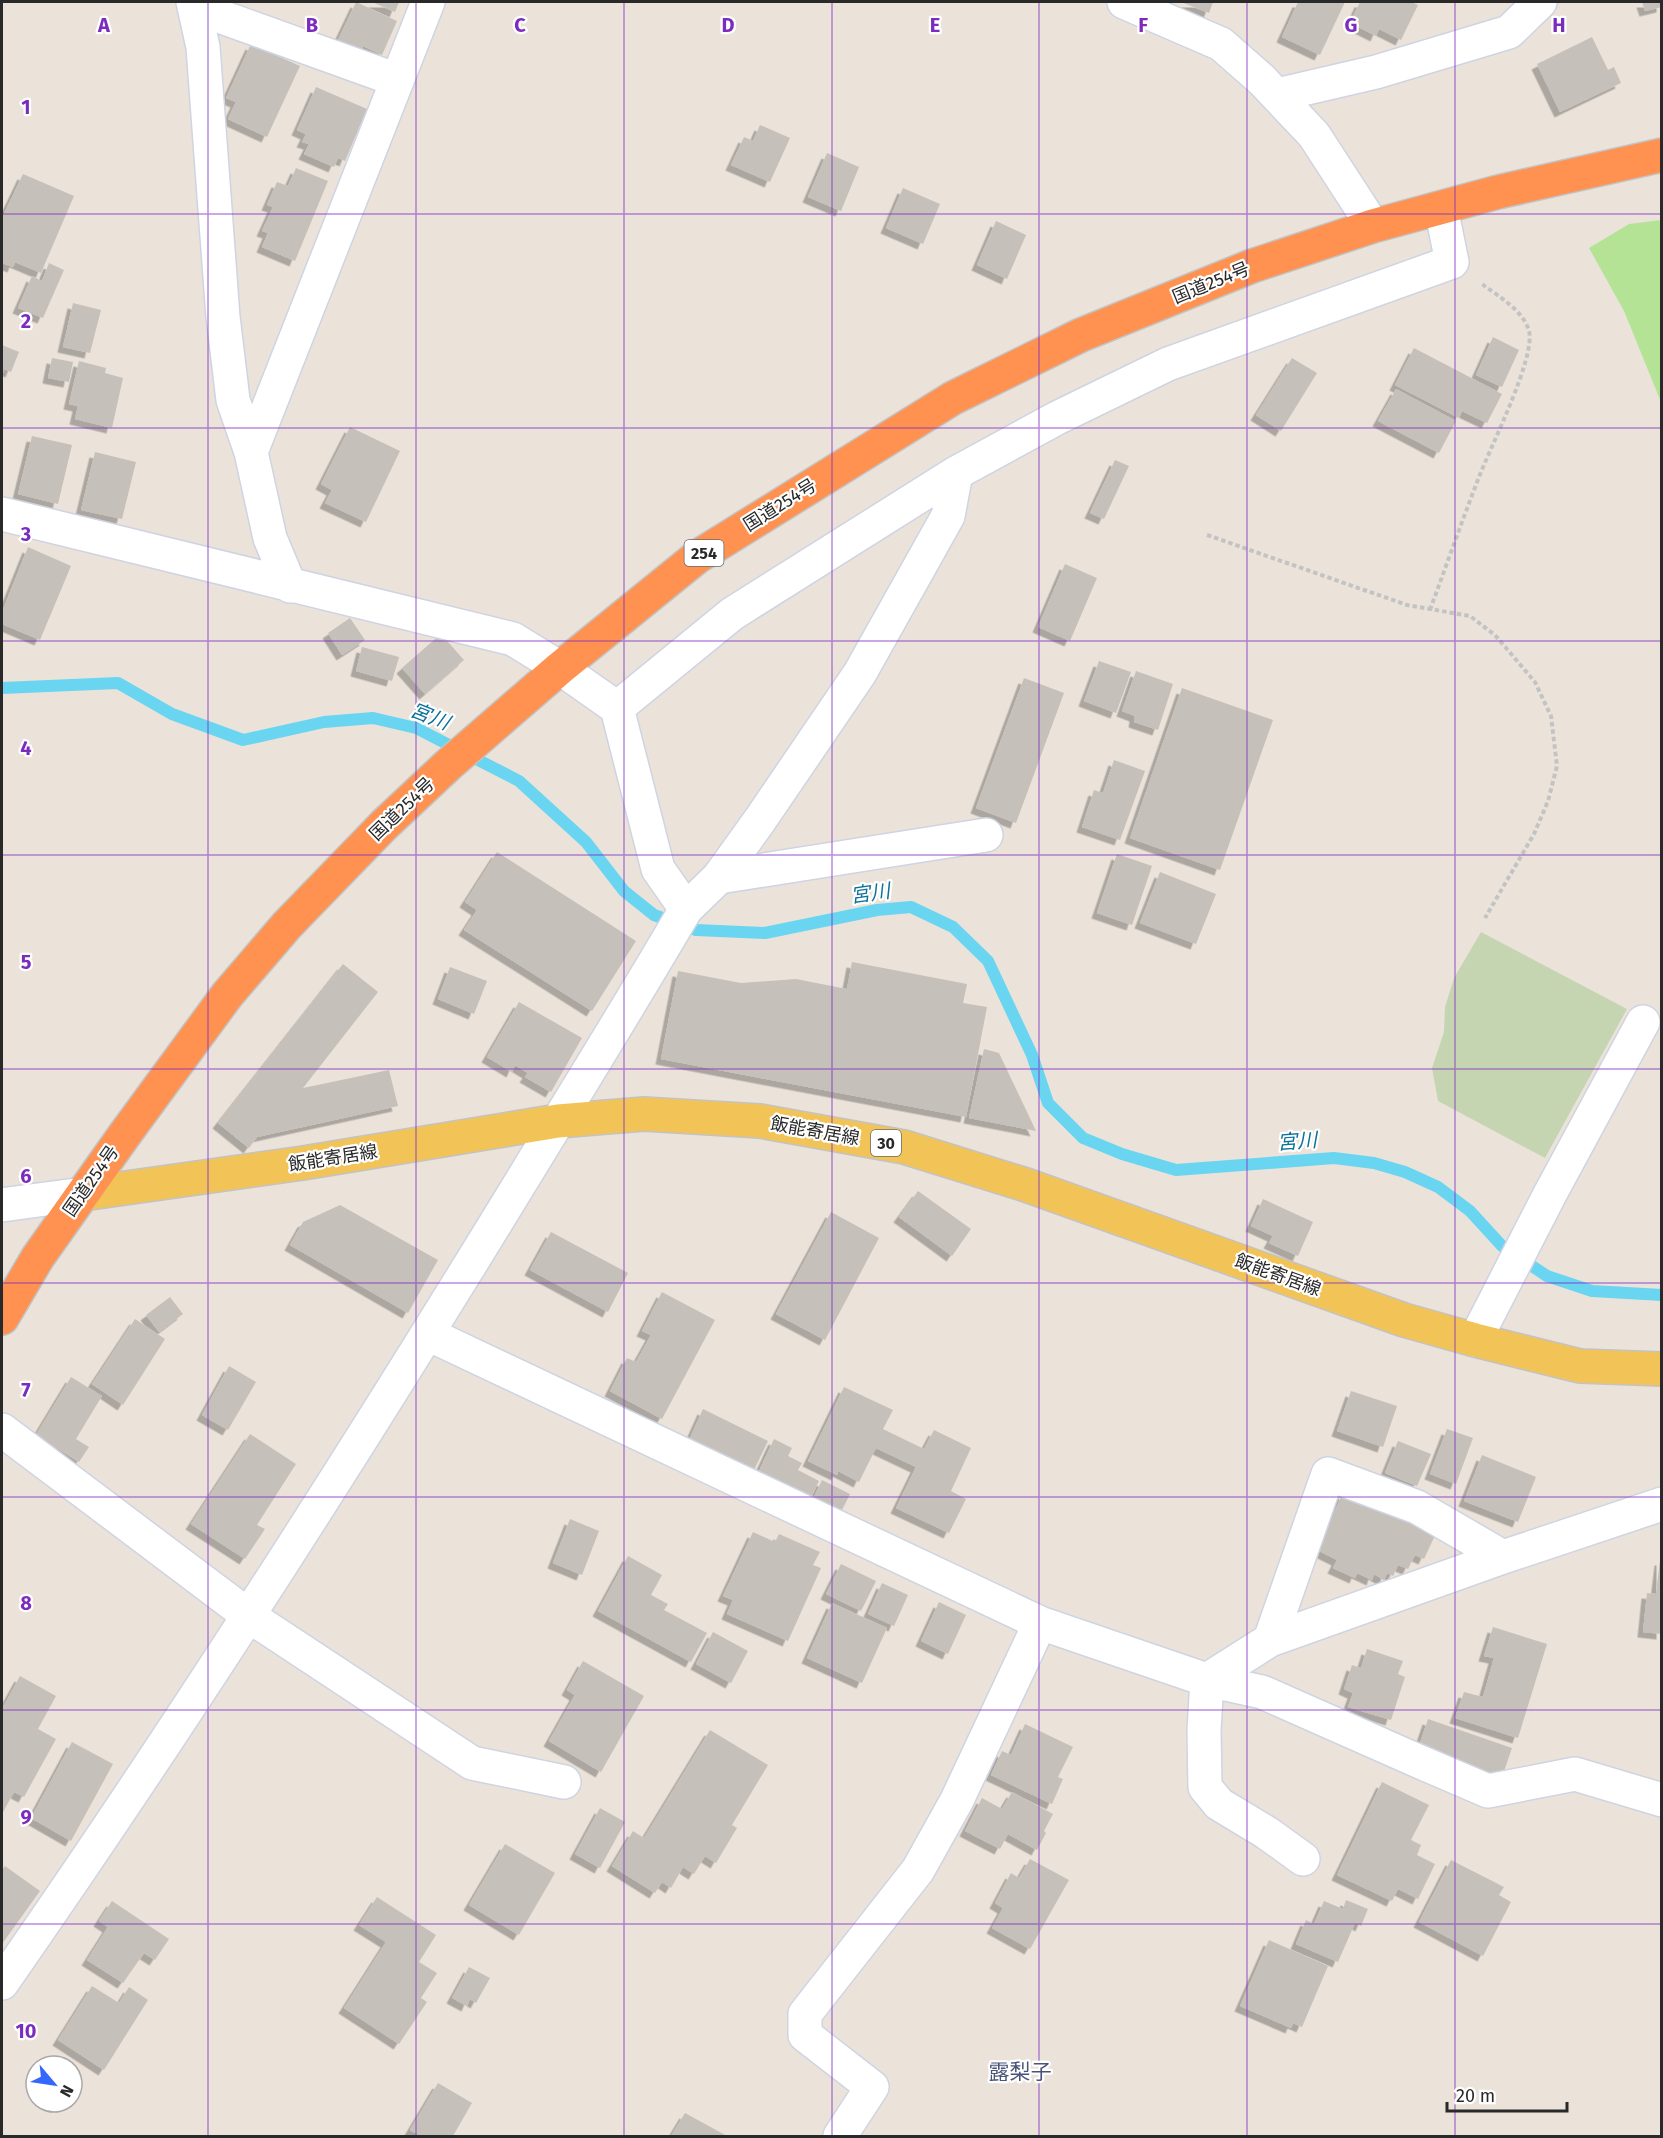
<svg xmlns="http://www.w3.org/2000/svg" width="1663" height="2138" font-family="'Fira Sans','Noto Sans JP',sans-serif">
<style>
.green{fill:#b5e395}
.cemetery{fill:#c5d5b1}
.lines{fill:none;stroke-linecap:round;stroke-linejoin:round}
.stream{stroke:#6ad5f0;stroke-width:12}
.building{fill:#c6c0ba;filter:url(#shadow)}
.minor-casing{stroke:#cfd4e2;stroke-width:36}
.major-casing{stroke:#c3c3c3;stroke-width:36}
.highway-casing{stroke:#c3c3c3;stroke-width:36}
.path{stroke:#c3c3c3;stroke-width:4;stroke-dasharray:4.5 3;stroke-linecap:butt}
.minor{stroke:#fff;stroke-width:33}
.major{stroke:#f2c458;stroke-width:33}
.highway{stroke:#ff9151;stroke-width:33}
.grid{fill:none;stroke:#7b2cbf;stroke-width:1.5;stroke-opacity:0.55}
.labels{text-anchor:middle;stroke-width:4.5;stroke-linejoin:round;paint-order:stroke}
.shield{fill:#fff;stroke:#696969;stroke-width:1.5}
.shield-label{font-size:16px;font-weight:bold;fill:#292929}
.street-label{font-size:18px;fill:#292929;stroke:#fff}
.water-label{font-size:20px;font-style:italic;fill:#0b729a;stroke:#fff}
.quarter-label{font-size:21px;fill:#49547a;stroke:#fff}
.grid-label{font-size:20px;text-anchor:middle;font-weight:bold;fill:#7b2cbf;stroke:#fff;stroke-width:4.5;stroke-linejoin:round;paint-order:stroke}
</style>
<defs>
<filter id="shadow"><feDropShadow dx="-5.5" dy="5.5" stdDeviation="0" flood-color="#0004"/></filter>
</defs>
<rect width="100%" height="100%" fill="#ebe3da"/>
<!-- green -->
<path class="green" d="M1661,220h1l-1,182 -37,-91 -35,-63 40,-24z"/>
<!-- cemetery -->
<path class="cemetery" d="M1481,932l146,77 -82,149 -107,-57 -6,-33 12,-36 1,-25 9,-29z"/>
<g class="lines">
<!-- stream -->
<path class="stream" d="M2,688l116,-5 54,31 71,26 81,-18 49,-4 43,10 103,53 67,61 38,49 30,24 42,15 69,3 112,-23 34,-3 42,20 35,34 44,94 16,48 35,35 39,16 54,16 158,-12 40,5 31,9 33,15 32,24 32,35 45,30 45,15 70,4"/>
</g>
<!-- building -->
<path class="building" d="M356,2l41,19 -15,34 -19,-9 -3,7 -23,-11z
M372,2h27l-4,10z
M1181,2h32l-4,11z
M1298,2h47l-25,53 -38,-18z
M1360,2h51l7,3 -17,35 -22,-11 -3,7 -26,-13z
M1642,2h20v5l-17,4z
M1592,37l16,33 6,-3 7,16 -61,29 -23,-48z
M251,44l49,22 -33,71 -39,-18 8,-17 -10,-4z
M316,87l51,22 -22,52 -7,-3 -4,9 -30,-13 5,-10 -7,-2 4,-8 -9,-4z
M760,125l30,13 -20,44 -39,-17 13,-28 9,4z
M827,153l32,14 -18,44 -33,-14z
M296,168l32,13 -33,80 -33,-14 6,-14 -6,-2 11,-24 -6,-2 10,-23 11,4z
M23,174l51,22 -33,77 -26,-11 -2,5 -11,-4v-47h1z
M903,188l37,16 -17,40 -37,-16z
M996,221l30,14 -19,44 -30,-14z
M49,263l15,7 -21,48 -25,-10 14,-32 10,5z
M73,303l28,7 -11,43 -27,-6z
M1493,337l26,13 -17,37 -26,-12z
M2,345l17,7 -8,20 -7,-3 -2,7z
M1414,348l88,46 -15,29 -25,-12 -3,7 -64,-33z
M52,358l21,4 -4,20 -21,-4z
M1292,358l25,15 -36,58 -25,-16z
M79,361l27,7 -1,5 18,5 -11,50 -37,-9 3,-13 -9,-2z
M1396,389l60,32 -17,32 -61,-32z
M350,427l50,24 -34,71 -41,-19 7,-13 -11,-6z
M32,436l40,9 -14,59 -40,-10z
M95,452l41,10 -14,57 -41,-9z
M1115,460l14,6 -25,53 -14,-6z
M28,547l43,19 -31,74 -38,-16v-12z
M1065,564l32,14 -27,63 -32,-14z
M350,618l15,22 -23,15 -14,-22z
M441,634l23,26 -39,34 -23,-26z
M362,647l37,10 -7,24 -36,-10z
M1099,661l32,11 -15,41 -32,-12z
M1136,671l37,13 -15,46 -24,-8 1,-6 -13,-5z
M1024,678l40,15 -48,130 -40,-15z
M1182,688l91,32 -53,150 -90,-32z
M1114,760l31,11 -25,69 -38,-13 12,-37 9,3z
M497,852l139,89 -44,70 -128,-81 13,-20 -12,-8z
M1117,854l35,12 -20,59 -35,-12z
M1160,872l56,22 -20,50 -56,-21z
M852,962l115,22 -4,19 24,4 -21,110 -305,-58 17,-88 63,12 55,-4 51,10z
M343,964l35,28 -75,96 86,-18 9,36 -141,31 -8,11 -31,-25z
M450,967l37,14 -13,33 -36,-15z
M519,1002l63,36 -31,54 -26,-15 3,-4 -13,-8 -3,7 -25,-15z
M984,1049l15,4 37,78 -67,-13z
M918,1191l53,38 -19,27 -53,-39z
M1263,1199l50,23 -15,34 -29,-13 4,-7 -22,-10z
M340,1205l98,55 -30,53 -118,-68 13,-23z
M831,1212l48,26 -54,102 -49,-26z
M551,1232l77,41 -20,39 -78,-42z
M662,1292l53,28 -53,99 -52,-28 17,-33 9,4 15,-27 -9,-4z
M170,1297l13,17 -24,18 -13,-17z
M135,1319l30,20 -42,66 -31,-21z
M229,1366l27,16 -28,48 -26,-15z
M71,1377l31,19 -26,43 13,8 -10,15 -43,-27z
M844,1387l49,23 -10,19 41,20 10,-19 37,18 -20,43 15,8 -17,34 -53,-25 20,-41 -40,-19 -17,34 -21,-11 -1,4 -29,-14z
M1351,1391l46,15 -14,41 -46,-16z
M703,1409l65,32 -14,29 -64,-32z
M1447,1429l26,9 -17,46 -26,-10z
M250,1434l46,30 -39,61 8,4 -20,30 -54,-35z
M774,1439l18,9 -4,8 14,7 -4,7 21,11 -8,16 -52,-26z
M1398,1441l33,13 -14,32 -32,-13z
M1482,1455l54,22 -18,45 -54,-21z
M822,1480l28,14 -8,16 -28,-13z
M1343,1493l59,27 3,-6 33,15 -14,30 -9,-4 -7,14 -10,-4 -5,11 -6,-3 -3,7 -10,-6 -2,6 -15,-7 -2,5 -22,-10 4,-8 -20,-10z
M570,1519l29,12 -17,44 -29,-12z
M753,1532l22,10 4,-8 41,18 -7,13 8,3 -33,73 -61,-27 6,-14 -10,-4z
M628,1556l34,19 -11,20 17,9 -4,6 43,23 -16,29 -93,-51z
M1660,1560h2v74l-19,-2 4,-39 9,1z
M841,1564l35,17 -15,30 -35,-17z
M882,1583l26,12 -14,31 -26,-12z
M939,1602l27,13 -18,39 -27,-13z
M832,1603l55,25 -25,55 -55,-25z
M1493,1627l54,17 -29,94 -63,-20 9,-26 19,5 11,-39 -10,-2z
M713,1632l35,19 -17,32 -35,-19z
M1367,1649l36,12 -5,13 7,3 -14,43 -43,-13 5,-14 -9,-4 8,-24 9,3z
M583,1661l61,35 -43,76 -52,-31 26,-46 -8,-5z
M20,1676l36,20 -18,33 18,10 -32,58 -10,-5 -12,22v-105z
M1428,1719l84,29 -11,32 -82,-34z
M1025,1724l48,23 -15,30 5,2 -11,25 -61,-29 11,-24 9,4z
M710,1730l58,35 -36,60 5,3 -21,35 -11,-7 -11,18 -11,-7 -12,21 -9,-6 -7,11 -43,-27 21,-35 11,7z
M72,1742l41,22 -42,77 -40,-23z
M1382,1782l47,23 -18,35 10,5 -4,10 18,9 -17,35 -20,-10 -6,12 -55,-26z
M1012,1792l41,22 -9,17 2,2 -9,17 -29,-16 -8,15 -35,-18 17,-33 20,11z
M600,1808l25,14 -25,46 -25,-14z
M505,1844l50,29 -36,62 -50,-30z
M1030,1859l39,21 -39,69 -38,-21 11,-20 -8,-5 16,-30 8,5z
M1451,1860l53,27 -5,8 12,7 -28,54 -64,-34z
M5,1866l35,25 -38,53v-74z
M377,1897l59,38 -17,27 18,11 -16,25 6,4 -28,42 -55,-36 42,-66 -27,-17z
M1346,1900l22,9 -7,17 -6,-3 -17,39 -42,-18 10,-24 8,4 10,-23 19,8z
M112,1901l57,38 -14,21 -11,-7 -21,30 -36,-23 21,-33 -9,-6z
M1269,1940l59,26 -26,61 -9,-4 -2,5 -51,-22z
M469,1967l21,11 -14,25 -6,-4 -3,7 -15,-8z
M92,1986l27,17 10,-16 19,13 -44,70 -46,-30z
M438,2083l34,20 -19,33h-32l-11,-6z
M685,2113l42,23h-56z"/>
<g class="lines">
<!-- minor casing -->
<g class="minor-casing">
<path id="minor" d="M193,2l10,45 20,270 10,83 18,52 19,86 20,48
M1124,2l97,42 41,36 52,55 59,91
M194,7l203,73
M1277,95l99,-23 133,-40 31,-30
M251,452l177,-450
M2,514l511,125 47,29 57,40 41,161 28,40c-52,89 -106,176 -159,263 -168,275 -341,547 -525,811
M617,708l115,-94 224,-141 101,-55 111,-54 284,-102 -11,-54
M719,877l267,-42
M686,909l33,-32 41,-57 100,-147 88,-157 8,-43
M2,1205l81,-11
M428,1334l612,289 167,57 63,-40 233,-83 159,-53
M1475,1340l75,-146 93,-172
M2,1430l247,186 223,147 92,19
M1270,1640l58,-166 89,33 86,50
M1303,1859l-36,-26 -48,-29 -14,-17 -1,-57 3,-50 55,12 156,69 70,30 87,-17 87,26
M840,2136l32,-49 -67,-52v-21l113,-144 39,-70 83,-177"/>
</g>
<!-- major casing -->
<g class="major-casing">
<path id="major" d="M83,1194l220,-31 255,-42 86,-7 116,7 144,26 122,38 378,135 71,20 105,26 82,3"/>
</g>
<!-- highway casing -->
<g class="highway-casing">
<path id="highway" d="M2,1318l36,-61 87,-123 102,-139 60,-70 97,-100 64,-60 112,-97 137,-111 256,-159 128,-63 171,-69 121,-40 125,-34 164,-37"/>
</g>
<!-- path -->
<path class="path" d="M1207,535l200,70 63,11 25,19 40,47 16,34 6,50 -9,35 -14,33 -49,84
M1430,610c16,-44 32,-89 49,-133 11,-29 57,-120 50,-146 -6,-21 -31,-35 -47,-47"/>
<!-- minor -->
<use href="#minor" class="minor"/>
<!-- major -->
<use href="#major" class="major"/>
<!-- highway -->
<use href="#highway" class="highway"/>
</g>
<!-- grid -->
<path class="grid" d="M208,2v2134M416,2v2134M624,2v2134M832,2v2134M1039,2v2134M1247,2v2134M1455,2v2134M2,214h1660M2,428h1660M2,641h1660M2,855h1660M2,1069h1660M2,1283h1660M2,1497h1660M2,1710h1660M2,1924h1660"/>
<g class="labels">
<!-- shield labels -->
<g class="shield">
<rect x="684.5" y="540" width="39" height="26" rx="4.5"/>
<rect x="871" y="1130" width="30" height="26" rx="4.5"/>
</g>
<g class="shield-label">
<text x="704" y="559">254</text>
<text x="886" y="1149">30</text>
</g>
<!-- street labels -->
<g class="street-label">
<text transform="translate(1211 283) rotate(-22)" y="6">国道254号</text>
<text transform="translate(780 505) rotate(-32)" y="6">国道254号</text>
<text transform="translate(402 809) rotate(-44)" y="6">国道254号</text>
<text transform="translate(815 1131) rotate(10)" y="6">飯能寄居線</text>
<text transform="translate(333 1158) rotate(-9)" y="6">飯能寄居線</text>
<text transform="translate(91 1181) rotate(-55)" y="6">国道254号</text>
<text transform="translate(1278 1275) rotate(20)" y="6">飯能寄居線</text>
</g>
<!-- water labels -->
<g class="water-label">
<text transform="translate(430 716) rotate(22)" y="7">宮川</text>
<text transform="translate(870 893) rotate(-8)" y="7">宮川</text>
<text transform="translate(1297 1141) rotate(-4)" y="7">宮川</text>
</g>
<!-- quarter labels -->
<g class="quarter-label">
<text x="1020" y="2079">露梨子</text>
</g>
</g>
<g class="grid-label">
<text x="104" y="32">A</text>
<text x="312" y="32">B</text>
<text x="520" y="32">C</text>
<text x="728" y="32">D</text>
<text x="935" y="32">E</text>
<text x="1143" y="32">F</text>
<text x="1351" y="32">G</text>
<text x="1559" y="32">H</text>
<text x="26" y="114">1</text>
<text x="26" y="328">2</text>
<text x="26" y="541">3</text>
<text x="26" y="755">4</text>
<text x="26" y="969">5</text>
<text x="26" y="1183">6</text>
<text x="26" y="1397">7</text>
<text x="26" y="1610">8</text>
<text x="26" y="1824">9</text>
<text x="26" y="2038">10</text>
</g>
<!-- border -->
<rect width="1663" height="2138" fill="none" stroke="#292929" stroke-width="6"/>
<!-- north arrow -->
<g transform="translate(54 2084) rotate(119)"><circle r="28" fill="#ffffff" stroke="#a9a9a9" stroke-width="1.5"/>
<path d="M0-4.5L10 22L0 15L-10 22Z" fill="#3667fc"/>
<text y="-9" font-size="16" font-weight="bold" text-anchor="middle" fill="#292929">N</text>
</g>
<!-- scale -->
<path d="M1447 2102v9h120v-9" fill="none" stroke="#292929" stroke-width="3"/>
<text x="1456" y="2102" font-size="18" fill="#292929" stroke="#ffffff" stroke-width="4.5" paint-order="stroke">20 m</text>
</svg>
